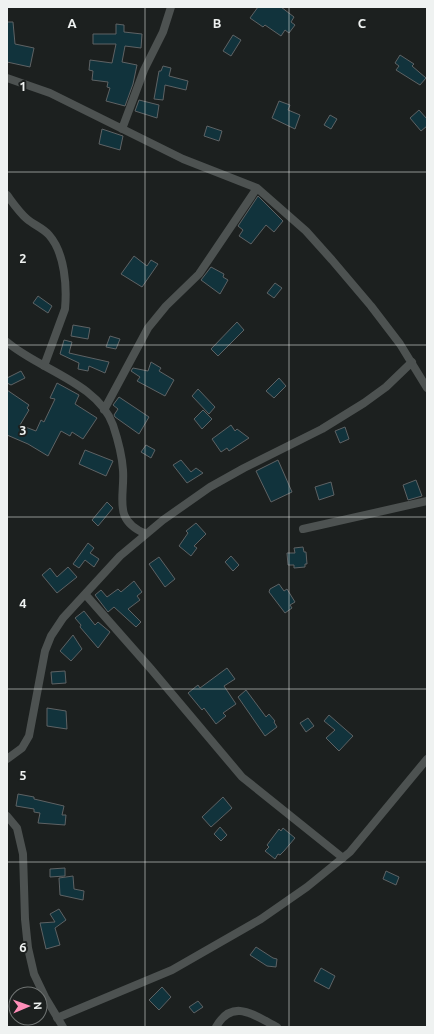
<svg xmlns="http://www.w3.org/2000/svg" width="434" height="1034" font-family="Ubuntu,sans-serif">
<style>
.building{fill:#11333c;stroke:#5e6264}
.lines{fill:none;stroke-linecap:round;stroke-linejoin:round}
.street{stroke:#4d5251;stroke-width:8}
.grid{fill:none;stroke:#eff2f1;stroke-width:1;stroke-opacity:0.55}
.grid-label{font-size:13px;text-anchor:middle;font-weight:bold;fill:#eff2f1;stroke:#1c201f;stroke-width:4;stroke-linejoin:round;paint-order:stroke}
</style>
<rect width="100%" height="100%" fill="#1c201f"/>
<!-- building -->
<path class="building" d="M258,7h23l13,10 -3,5 4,3 -6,8 -4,-3 -4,6 -16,-11 -2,2 -13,-9z
M7,22h6l2,22 19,4 -4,19 -23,-5z
M116,24l8,1v7l18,2 -1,14 -16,-2 -3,16 15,3 -4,19 -8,22 -19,-5 4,-13 -3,-1 1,-5 -16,-2 1,-9 -4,-1 1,-10 22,3 4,-19h-23v-10h23z
M233,35l8,5 -10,16 -8,-5z
M400,55l14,9 -2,2 14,12 -6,7 -24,-15 3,-4 -4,-3z
M163,66l8,2 -2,8 19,5 -2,9 -21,-5 -2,15 -9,-1 5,-28h2z
M139,100l20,5 -2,13 -22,-7z
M279,101l11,4 -2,5 12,5 -5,14 -23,-11z
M419,110l8,9v7l-6,5 -11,-13z
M330,115l7,4 -6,10 -7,-4z
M207,126l15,5 -3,10 -15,-5z
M102,129l21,7 -3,14 -21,-6z
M258,196l25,25 -9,11 -8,-7 -15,19 -12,-8 4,-6 -5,-4z
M134,256l13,10 4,-6 7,4 -16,23 -21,-13z
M211,267l13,7 -1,3 5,3 -8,14 -19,-14z
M275,283l7,5 -8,10 -7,-5z
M38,296l14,10 -4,7 -15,-10z
M237,322l7,8 -26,26 -7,-7z
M73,325l17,3 -2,11 -17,-3z
M110,336l10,3 -4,10 -10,-2z
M64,340l8,2 -3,11 40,9 -4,11 -16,-7 -1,5 -10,-2 1,-6 -19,-9z
M151,362l10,6 -2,3 15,9 -9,16 -28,-15 3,-4 -9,-6 2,-3 15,3z
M21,371l4,7 -14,7 -4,-2v-5z
M279,378l7,8 -12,12 -8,-7z
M57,383l22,12 -4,9 22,14 -14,21 -11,-7 -2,4 -9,-5 -13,25 -20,-12 -21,-9v-45l22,15 -2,3 2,2 -9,15 16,6 5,-11 3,2 11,-23 -5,-1z
M198,389l17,18 -6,7 -17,-18z
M119,397l30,20 -10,17 -24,-17 -1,-2 4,-6 -5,-4z
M203,410l9,9 -10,10 -8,-10z
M231,425l4,6 2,-2 12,9 -20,13 -2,-3 -6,4 -9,-13z
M345,427l4,12 -9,4 -5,-12z
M146,445l9,5 -4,8 -10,-6z
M85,450l28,11 -7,15 -27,-12z
M181,460l10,12 5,-4 7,5 -16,10 -14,-18z
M278,460l14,32 -21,10 -15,-31z
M416,480l6,16 -14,4 -5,-15z
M331,482l3,13 -15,5 -4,-13z
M107,502l6,6 -15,18 -6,-6z
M196,523l10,11 -12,12 3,2 -6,8 -12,-10 9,-13 -2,-2z
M88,543l6,5 -4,5 9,6 -5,8 -9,-7 -6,8 -6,-4z
M303,547l1,5h2l1,12h-2v3l-11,1v-3h-6l-1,-12h8l-1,-5z
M231,556l8,9 -6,6 -8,-9z
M159,557l16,22 -10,8 -16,-23z
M68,567l9,10 -20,16 -15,-18 8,-7 7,9z
M134,581l8,11 -5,4 3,4 -12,9 13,13 -5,5 -22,-20 -6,5 -13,-17 6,-5 6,7 11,-8 3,3z
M279,584l5,7 3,-2 8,13 -5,3 2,3 -7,5 -16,-21 1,-3z
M84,611l11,14 3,-3 12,10 -12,16 -18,-21 1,-2 -6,-7z
M73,635l9,14 -11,12 -11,-10z
M227,668l8,11 -11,7 12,18 -13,9 3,3 -10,8 -12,-16 -2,2 -14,-17 10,-8 2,3z
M65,671l1,12 -14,1 -1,-12z
M246,690l20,27 3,-3 6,7 -1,1 3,5 -12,9 -27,-39z
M47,708l19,3 1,18 -20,-3z
M329,715l24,21 -14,15 -13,-13 9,-8 -11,-9z
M308,718l6,8 -8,6 -6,-9z
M18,794l16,3v2l30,7 -2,9h4l-1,10 -27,-2 2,-10 -6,-1v-3l-18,-3z
M223,797l9,11 -21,19 -9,-10z
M220,827l7,8 -6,6 -7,-7z
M283,828l12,10 -11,13 -4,4 -2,-1 -3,5 -10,-8 4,-4 -2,-2 12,-16 2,2z
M65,868v8l-15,1v-8z
M386,871l13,6 -3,8 -13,-6z
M73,876l1,13 10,2 -1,9 -23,-5 -1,-17z
M59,909l7,11 -11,8 5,17 -14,4 -6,-26 15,-1 -5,-8z
M256,947l17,11 4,1 -1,8 -9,-1 -17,-11z
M321,968l14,8 -6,13 -15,-8z
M162,987l9,10 -12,13 -10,-10z
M198,1001l5,6 -9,6 -5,-6z"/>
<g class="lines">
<!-- street -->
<path class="street" d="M7,78l43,15 133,66 74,29 49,43 26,29 39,46 29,38 27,44
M122,129l22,-59 19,-38 8,-25
M7,195c6,8 12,17 20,24 7,6 16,9 22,16 16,18 18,52 16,74l-21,57
M7,342c31,27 91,41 106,83 5,15 9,30 10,45 2,28 -11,50 23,64
M104,410l44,-82 18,-22 33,-32 58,-86
M303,529l124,-28
M85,594l66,75 91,108 101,81
M7,759l15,-11 7,-12 16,-85 6,-15 12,-18 57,-62 43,-36 47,-33 34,-19 78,-39 42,-26 22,-16 26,-25
M7,816l10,12 6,26 2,65 3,29 6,26 11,23 18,30
M57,1018l115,-48 89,-51 46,-32 43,-35 77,-93
M216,1027c17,-30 39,-11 61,0"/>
</g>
<!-- grid -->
<path class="grid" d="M145,7v1020M289,7v1020M7,172h420M7,345h420M7,517h420M7,689h420M7,862h420"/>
<g class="grid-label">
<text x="72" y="28">A</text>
<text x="217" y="28">B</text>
<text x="362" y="28">C</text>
<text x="23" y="91">1</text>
<text x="23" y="263">2</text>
<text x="23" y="435">3</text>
<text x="23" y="608">4</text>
<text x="23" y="780">5</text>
<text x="23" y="952">6</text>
</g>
<!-- border -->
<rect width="434" height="1034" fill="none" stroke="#eff2f1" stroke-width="16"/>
<!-- north arrow -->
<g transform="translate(28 1006) rotate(88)"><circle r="19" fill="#1c201f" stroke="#707473"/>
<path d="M0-3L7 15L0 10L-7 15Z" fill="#ff8eb9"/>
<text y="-6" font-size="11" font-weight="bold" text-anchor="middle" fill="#eff2f1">N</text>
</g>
</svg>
